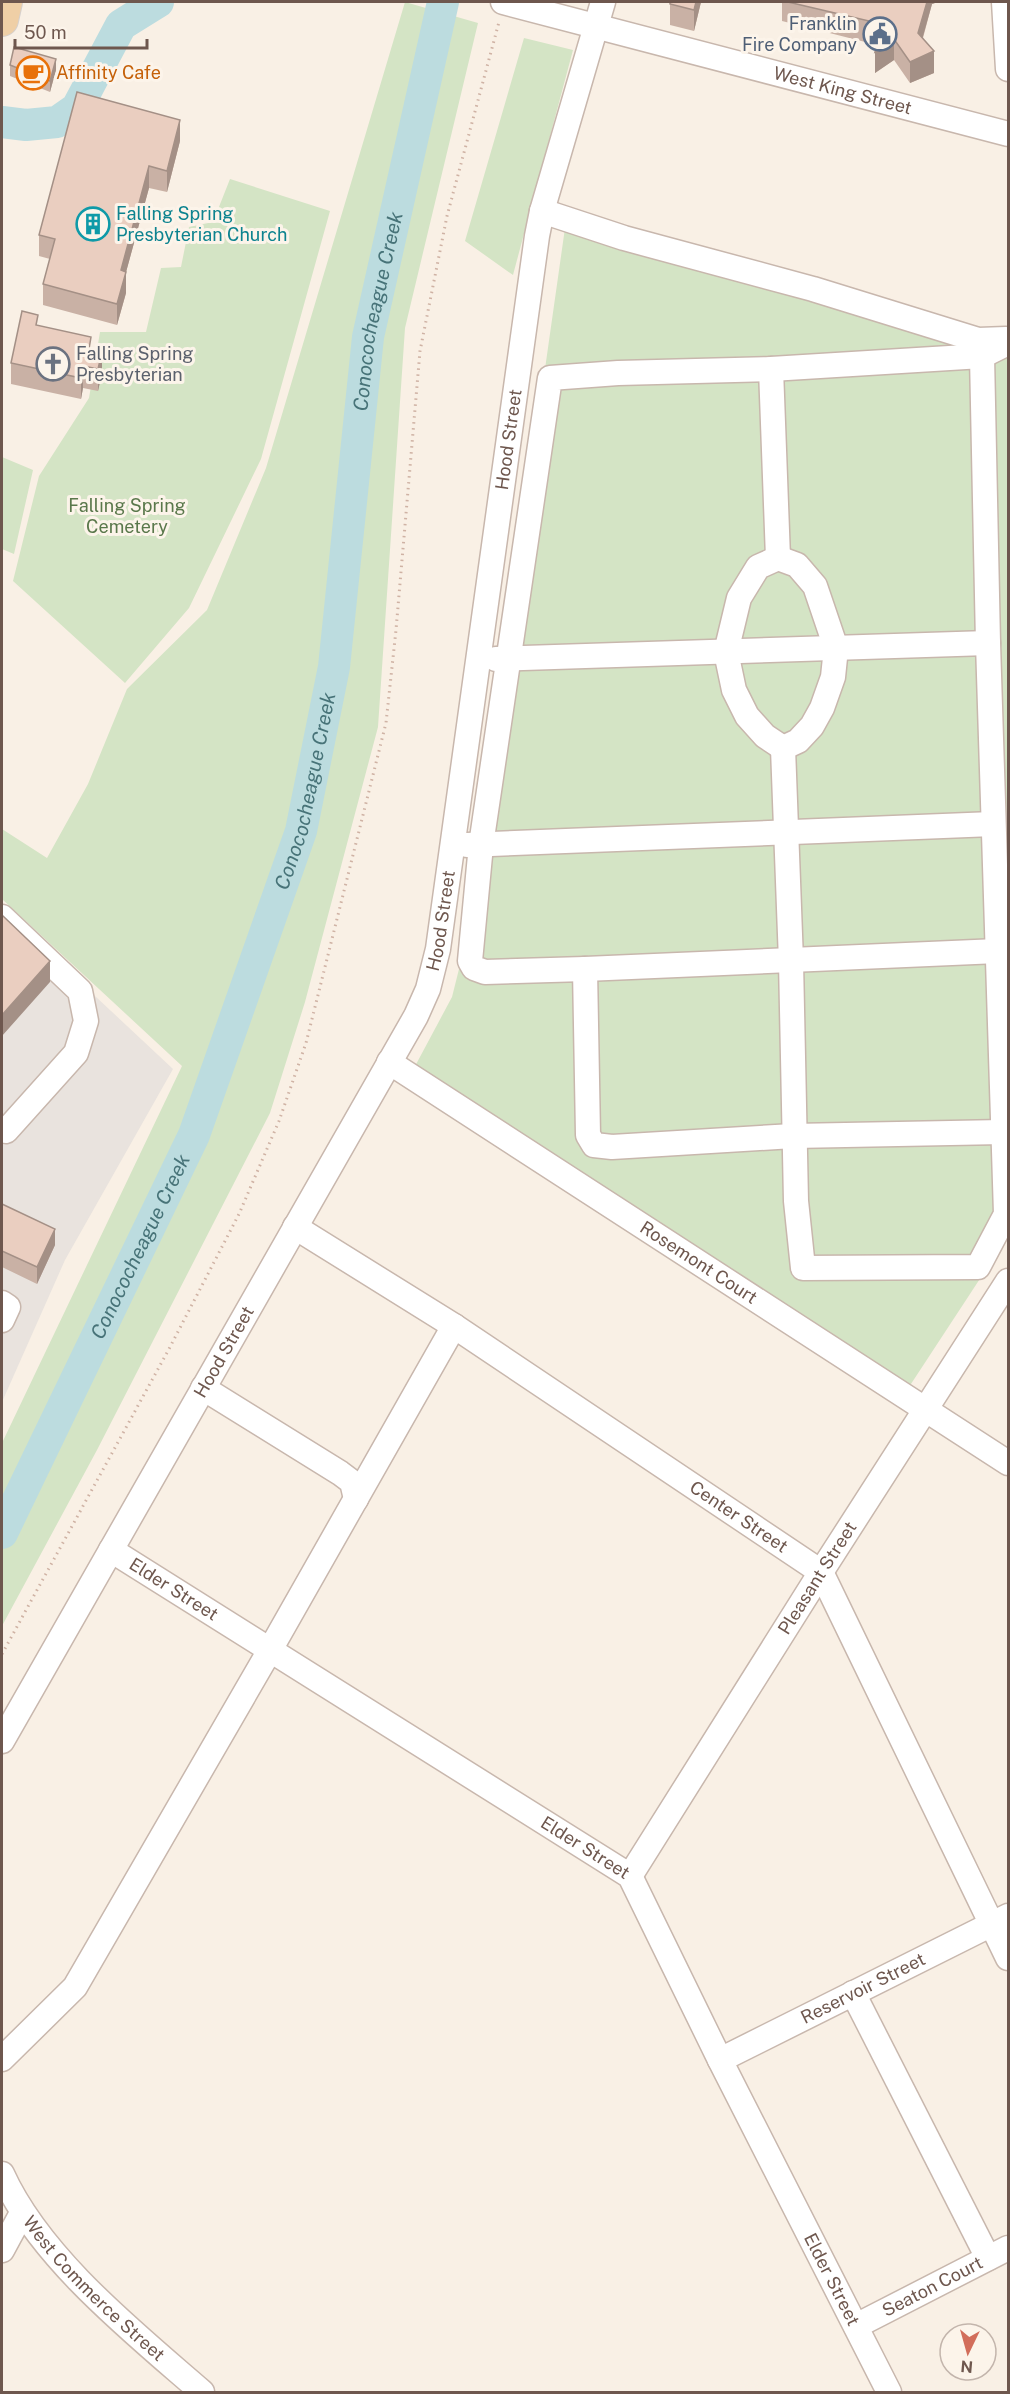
<svg xmlns="http://www.w3.org/2000/svg" width="1010" height="2394" font-family="'Public Sans',sans-serif">
<style>
.industrial{fill:#e9e3de}
.green{fill:#d4e4c5}
.lines{fill:none;stroke-linecap:round;stroke-linejoin:round}
.river{stroke:#bcdcdf;stroke-width:32}
.minor-casing{stroke:#c8b7ad;stroke-width:27}
.major-casing{stroke:#d6d0cd;stroke-width:34}
.path{stroke:#cfb2a4;stroke-width:3;stroke-dasharray:1.5 4.5;stroke-linecap:butt}
.minor{stroke:#fff;stroke-width:24}
.major{stroke:#efcfa6;stroke-width:32}
.wall{fill:#c9b1a5}
.shaded-wall{fill:#a49086}
.building{fill:#eacec0;stroke:#a49086;stroke-width:1.5}
.labels{text-anchor:middle;stroke-width:6;stroke-linejoin:round;paint-order:stroke}
.service-label{font-size:18px;fill:#4e5e75;stroke:#fcf4ea;text-anchor:end}
.food-label{font-size:18px;fill:#c56008;stroke:#fcf4ea;text-anchor:start}
.street-label{font-size:18px;fill:#6e574e;stroke:#fcf4ea}
.culture-label{font-size:18px;fill:#0d838f;stroke:#fcf4ea;text-anchor:start}
.worship-label{font-size:18px;fill:#5b616d;stroke:#fcf4ea;text-anchor:start}
.park-label{font-size:18px;fill:#5a784b;stroke:#fcf4ea}
.water-label{font-size:20px;font-style:italic;fill:#477378;stroke:#fcf4ea}
</style>
<rect width="100%" height="100%" fill="#f9f0e5"/>
<!-- industrial -->
<path class="industrial" d="M2,909l171,160 -108,191 -63,142z"/>
<!-- green -->
<path class="green" d="M405,2l73,21 -73,305 -27,399 -73,275 -35,111 -173,337 -95,176v-183l180,-377 -180,-167v-70l45,29 41,-74 39,-95 80,-79 59,-142z
M524,38l49,12 -60,225 -48,-34z
M230,179l100,32 -69,248 -72,149 -64,75 -112,-102 26,-105 50,-78 11,-66h46l15,-64 20,-1 8,-40 24,-5z
M565,228l443,109v899l-99,151 -496,-317 39,-73 9,-36z
M2,457l31,13 -19,84 -12,-5z"/>
<g class="lines">
<!-- river -->
<g class="river">
<path d="M2,122l24,3 31,-3 20,-14 44,-83 37,-23"/>
<path id="s1" d="M2,1533l192,-398 107,-304 33,-164 34,-330 75,-335"/>
</g>
<!-- minor casing -->
<g class="minor-casing">
<g id="minor">
<path id="s2" d="M503,2l505,132"/>
<path d="M1004,2l4,67"/>
<path d="M542,211l82,27 189,51 165,51 28,-1"/>
<path d="M771,369l7,189"/>
<path d="M778,558l19,7 18,21 21,62 -3,29 -11,31 -10,18 -14,15 -15,7 -18,-12 -18,-20 -13,-26 -8,-38 13,-54 19,-31z"/>
<path d="M496,659l492,-16"/>
<path d="M783,748l8,213 5,240 7,67 175,-1 28,-53 -18,-571 -6,-287"/>
<path d="M467,845l526,-21"/>
<path d="M2,917l78,74 6,30 -10,32 -70,78 -4,-2"/>
<path d="M998,951l-413,18 -100,3 -11,-4 -4,-7 11,-116 69,-467 68,-5 153,-4 211,-13 26,-13"/>
<path d="M585,969l3,166 6,10 18,2 181,-11 210,-4"/>
<path id="s3" d="M389,1062l619,401"/>
<path id="s4" d="M295,1227l159,99 367,246 187,386"/>
<path d="M2,1303l6,4 -6,13"/>
<path d="M203,1388l137,85 12,9 4,17"/>
<path id="s5" d="M111,1550l519,326 90,184 169,332"/>
<path id="s6" d="M2,1741l414,-725 12,-27 10,-40 99,-713 5,-25 61,-209"/>
<path id="s7" d="M630,1876l191,-304 187,-291"/>
<path d="M853,1993l135,265"/>
<path d="M2,2059l73,-72 195,-337 184,-324"/>
<path id="s8" d="M720,2060l288,-144"/>
<path id="s9" d="M2,2174c38,84 131,158 200,218"/>
<path d="M2,2250l20,-37"/>
<path id="s10" d="M856,2326l152,-78"/>
</g>
</g>
<!-- major casing -->
<g class="major-casing">
<path id="major" d="M2,20l4,-18"/>
</g>
<!-- path -->
<path class="path" d="M2,1654l167,-305 70,-135 40,-93 27,-78 80,-320 10,-93 24,-279 27,-135 52,-194"/>
<!-- minor -->
<use href="#minor" class="minor"/>
<!-- major -->
<use href="#major" class="major"/>
</g>
<!-- wall -->
<path class="wall" d="M670,2h31l-7,29 -24,-6z
M782,2h156l-6,2 -9,34 11,35 -24,10 -16,-23 -19,13 2,-28 -95,-24z
M10,65l46,5 -6,22 -40,-16z
M180,141l-13,51 -18,-4 -23,84v21l-9,32 -74,-20v-21l7,-25 -11,-3v-21z
M38,325l53,24 11,24 -4,18 -15,-3 -2,11 -70,-15v-21z
M2,1204l53,41 -18,39 -35,-17z"/>
<!-- shaded-wall -->
<path class="shaded-wall" d="M696,2h5l-7,29v-21z
M927,2h11l-6,2 -14,50v-21z
M894,39v21l-19,13v-21z
M934,51v22l-24,10v-21z
M56,59v11l-6,22v-11z
M180,120v21l-13,51v-21z
M149,166v22l-27,99 4,-15v21l-9,32v-21l4,-34z
M102,352v21l-4,18v-22z
M83,366v22l-2,11v-21z
M50,961v21l-48,54v-21z
M55,1229v16l-18,39v-17z"/>
<!-- building -->
<path class="building" d="M670,2h26l-2,8 -24,-6z
M788,2h139l-9,31 16,18 -24,11 -16,-23 -19,13 7,-28z
M14,47l42,12 -6,22 -40,-16z
M77,92l103,28 -13,51 -18,-5 -28,104 5,2 -9,32 -74,-20 12,-45 -16,-4z
M22,311l16,4 -2,10 55,12 -2,12 13,3 -4,17 -15,-3 -2,12 -70,-15z
M3,916l47,45 -48,54v-98z
M2,1204l53,25 -18,38 -35,-16z"/>
<!-- icons -->
<defs>
<g id="civic-ring" transform="scale(1.725)"><circle r="9.5" fill="#fcf4ea" stroke="#5c6f8a" stroke-width="1.5"/><path d="M-.6-6.5H3V-4.5H.6V-3L4-1V1h2V6H-6V1h2V-1L-.6-3ZM-1.2 2.5V6h2.4V2.5Z" fill="#5c6f8a"/></g>
<g id="cafe-ring" transform="scale(1.725)"><circle r="9.5" fill="#fcf4ea" stroke="#e8710a" stroke-width="1.5"/><path d="M-5.5-4.5H6V0H3Q3 3.5 0 3.5H-2.5Q-5.5 3.5-5.5 0ZM3-3.2v2h1.7v-2ZM-6 4.5H4V6H-6Z" fill="#e8710a"/></g>
<g id="building-ring" transform="scale(1.725)"><circle r="9.5" fill="#fcf4ea" stroke="#0f9aa8" stroke-width="1.5"/><path d="M-4-6H4V6H1V3H-1V6H-4ZM-2.5-4.3h1.7v1.8h-1.7ZM.8-4.3h1.7v1.8H.8ZM-2.5-1h1.7V.8h-1.7ZM.8-1h1.7V.8H.8Z" fill="#0f9aa8"/></g>
<g id="church-ring" transform="scale(1.725)"><circle r="9.5" fill="#fcf4ea" stroke="#6b7280" stroke-width="1.5"/><path d="M-1.2-6h2.4v3.5h3.3v2.4h-3.3V6h-2.4V-.1h-3.3v-2.4h3.3Z" fill="#6b7280"/></g>
</defs>
<g fill-rule="evenodd">
<use href="#civic-ring" x="880" y="34"/>
<use href="#cafe-ring" x="33" y="73"/>
<use href="#building-ring" x="93" y="224"/>
<use href="#church-ring" x="53" y="364"/>
</g>
<g class="labels">
<!-- service labels -->
<g class="service-label">
<text x="857" y="30">Franklin<tspan x="857" dy="21">Fire Company</tspan></text>
</g>
<!-- food labels -->
<g class="food-label">
<text x="56" y="79">Affinity Cafe</text>
</g>
<!-- street labels -->
<g class="street-label">
<text dy="6" stroke="none"><textPath href="#s2" startOffset="351">West King Street</textPath></text>
<text dy="6" stroke="none"><textPath href="#s6" startOffset="1420">Hood Street</textPath></text>
<text dy="6" stroke="none"><textPath href="#s6" startOffset="934">Hood Street</textPath></text>
<text dy="6" stroke="none"><textPath href="#s3" startOffset="369">Rosemont Court</textPath></text>
<text dy="6" stroke="none"><textPath href="#s6" startOffset="448">Hood Street</textPath></text>
<text dy="6" stroke="none"><textPath href="#s4" startOffset="530">Center Street</textPath></text>
<text dy="6" stroke="none"><textPath href="#s7" startOffset="352">Pleasant Street</textPath></text>
<text dy="6" stroke="none"><textPath href="#s5" startOffset="74">Elder Street</textPath></text>
<text dy="6" stroke="none"><textPath href="#s5" startOffset="560">Elder Street</textPath></text>
<text dy="6" stroke="none"><textPath href="#s8" startOffset="160">Reservoir Street</textPath></text>
<text dy="6" stroke="none"><textPath href="#s5" startOffset="1064">Elder Street</textPath></text>
<text dy="6" stroke="none"><textPath href="#s10" startOffset="86">Seaton Court</textPath></text>
<text dy="6" stroke="none"><textPath href="#s9" startOffset="148">West Commerce Street</textPath></text>
</g>
<!-- culture labels -->
<g class="culture-label">
<text x="116" y="220">Falling Spring<tspan x="116" dy="21">Presbyterian Church</tspan></text>
</g>
<!-- worship labels -->
<g class="worship-label">
<text x="76" y="360">Falling Spring<tspan x="76" dy="21">Presbyterian</tspan></text>
</g>
<!-- park labels -->
<g class="park-label">
<text x="127" y="512">Falling Spring<tspan x="127" dy="21">Cemetery</tspan></text>
</g>
<!-- water labels -->
<g class="water-label">
<text dy="7" stroke="none"><textPath href="#s1" startOffset="1290">Conococheague Creek</textPath></text>
<text dy="7" stroke="none"><textPath href="#s1" startOffset="804">Conococheague Creek</textPath></text>
<text dy="7" stroke="none"><textPath href="#s1" startOffset="318">Conococheague Creek</textPath></text>
</g>
</g>
<!-- border -->
<rect width="1010" height="2394" fill="none" stroke="#6e574e" stroke-width="6"/>
<!-- north arrow -->
<g transform="translate(968 2352) rotate(185)"><circle r="28" fill="#fcf4ea" stroke="#c3b5ac" stroke-width="1.5"/>
<path d="M0-4.5L10 22L0 15L-10 22Z" fill="#d26d5a"/>
<text y="-9" font-size="16" font-weight="bold" text-anchor="middle" fill="#6e574e">N</text>
</g>
<!-- scale -->
<path d="M15 39v9h132v-9" fill="none" stroke="#6e574e" stroke-width="3"/>
<text x="24" y="39" font-size="18" fill="#6e574e" stroke="#fcf4ea" stroke-width="4.5" paint-order="stroke">50 m</text>
</svg>
